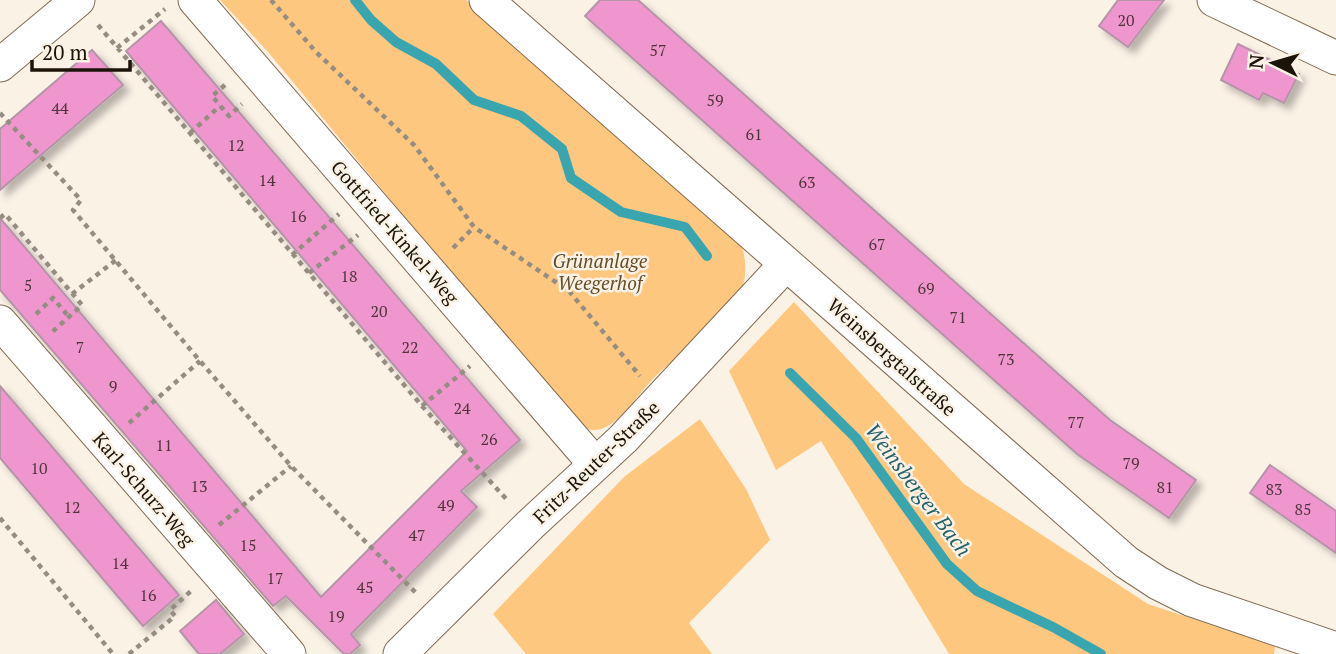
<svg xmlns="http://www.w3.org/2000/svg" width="1336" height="654" font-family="'PT Serif',serif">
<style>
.green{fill:#fec77f}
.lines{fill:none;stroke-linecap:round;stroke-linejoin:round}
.stream{stroke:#39a5ae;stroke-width:10}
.building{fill:#f096cf;stroke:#b594a8;stroke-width:2;filter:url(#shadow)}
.minor-casing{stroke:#806b51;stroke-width:35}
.path{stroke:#968d82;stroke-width:4.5;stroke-dasharray:5 5;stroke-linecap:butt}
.minor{stroke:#fff;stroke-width:33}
.labels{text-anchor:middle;stroke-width:5;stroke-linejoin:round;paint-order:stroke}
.number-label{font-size:16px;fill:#51343a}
.street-label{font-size:19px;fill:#1c1409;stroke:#fbf2e6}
.park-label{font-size:19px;font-style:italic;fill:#674c28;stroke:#fbf2e6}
.water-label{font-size:21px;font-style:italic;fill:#246269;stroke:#fbf2e6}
</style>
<defs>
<filter id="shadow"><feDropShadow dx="6" dy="6" stdDeviation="3.5" flood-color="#0004"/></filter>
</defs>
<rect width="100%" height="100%" fill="#fbf2e6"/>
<!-- green -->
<path class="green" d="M220,0h246l276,246c5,18 5,35 -4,52 -19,34 -60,54 -86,82 -15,15 -30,42 -51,49 -9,3 -17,-1 -25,-5l-308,-372z
M794,302l170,182 184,120 127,42 -1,8h-325l-128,-213 -45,29 -47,-99z
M700,419l46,70 24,51 -81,83 23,31h-186l-33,-40 131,-137z"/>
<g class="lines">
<!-- stream -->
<path class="stream" d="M355,0l16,20 25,22 40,22 38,36 47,16 41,33 9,29 50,34 64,15 22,29
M790,373l66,65 91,126 30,27 76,36 48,27"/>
</g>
<!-- building -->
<path class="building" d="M600,0h38l472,420 86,60 -27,38 -92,-64 -492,-438z
M1118,0h46l-36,47 -29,-21z
M161,21l359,419 -59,51 16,16 -126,127 9,11 -10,9h-6l-58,-58 -13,10 -273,-316v-72l321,379 146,-146 -341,-400z
M1238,44l61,30 -15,29 -21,-10 -4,7 -38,-20z
M92,50l31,35 -123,105v-61z
M0,386l179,209 -36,31 -143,-168z
M1270,465l66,46v42l-86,-60z
M216,600l28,34 -24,20h-21l-19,-23z"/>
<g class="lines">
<!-- minor casing -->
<g class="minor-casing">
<path id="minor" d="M195,0l400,464
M486,0l640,562 32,21 34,17 144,49
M1214,0l122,58
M0,65l78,-65
M0,322l289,332
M400,654l130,-129 93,-86 163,-175"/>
</g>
<!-- path -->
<path class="path" d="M271,0l45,52 98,93 60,82 95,64 71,85
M98,25l324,381 86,95
M117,48l48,-39
M225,85l-13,11 17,20 13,-12
M0,113l81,87 -8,10 127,151 91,105 126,128
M190,133l30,-27
M0,218l5,-4 77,91 -31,28
M453,248l21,-21
M292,255l47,-41
M309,273l49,-38
M72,294l44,-34
M36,314l17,-16 16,19
M422,406l48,-40
M129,423l71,-62
M0,518l113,136
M219,525l72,-59
M129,654l46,-38 -5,-6 22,-20"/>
<!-- minor -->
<use href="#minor" class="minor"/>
</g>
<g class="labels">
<!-- number labels -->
<g class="number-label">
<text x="1126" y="26">20</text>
<text x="658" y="56">57</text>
<text x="715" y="106">59</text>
<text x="60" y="114">44</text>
<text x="754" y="140">61</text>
<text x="236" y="151">12</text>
<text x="267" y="186">14</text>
<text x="807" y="188">63</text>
<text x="298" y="222">16</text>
<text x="877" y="250">67</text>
<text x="349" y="282">18</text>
<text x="28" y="291">5</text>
<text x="926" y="294">69</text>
<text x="379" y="317">20</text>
<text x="958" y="323">71</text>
<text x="80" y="353">7</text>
<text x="410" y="353">22</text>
<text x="1006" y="365">73</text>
<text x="113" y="392">9</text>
<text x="462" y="414">24</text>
<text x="1076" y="428">77</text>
<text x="489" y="445">26</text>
<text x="164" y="451">11</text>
<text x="1131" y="469">79</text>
<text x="39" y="474">10</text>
<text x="199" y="492">13</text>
<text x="1165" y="493">81</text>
<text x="1274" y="495">83</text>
<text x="446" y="511">49</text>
<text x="72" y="513">12</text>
<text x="1303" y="515">85</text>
<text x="417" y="541">47</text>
<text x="248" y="551">15</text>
<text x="120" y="569">14</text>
<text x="275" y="584">17</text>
<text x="365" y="593">45</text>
<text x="148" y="601">16</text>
<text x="336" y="622">19</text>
</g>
<!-- street labels -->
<g class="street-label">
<text transform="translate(395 232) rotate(49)" y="7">Gottfried-Kinkel-Weg</text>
<text transform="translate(892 357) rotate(42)" y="7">Weinsbergtalstraße</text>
<text transform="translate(596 462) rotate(-44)" y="7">Fritz-Reuter-Straße</text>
<text transform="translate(144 489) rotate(49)" y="7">Karl-Schurz-Weg</text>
</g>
<!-- park labels -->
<g class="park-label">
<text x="600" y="268">Grünanlage<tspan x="600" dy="22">Weegerhof</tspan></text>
</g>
<!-- water labels -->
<g class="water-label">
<text transform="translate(918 490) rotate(53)" y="7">Weinsberger Bach</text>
</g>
</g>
<!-- north arrow -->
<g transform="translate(1273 63) rotate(275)" stroke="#fbf2e6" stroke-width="5" paint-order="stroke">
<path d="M0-5L12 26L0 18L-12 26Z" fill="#1c1409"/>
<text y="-10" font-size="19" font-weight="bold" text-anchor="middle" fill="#1c1409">N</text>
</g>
<!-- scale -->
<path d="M32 60v10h98v-10" fill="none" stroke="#1c1409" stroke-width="3.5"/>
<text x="42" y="60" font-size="21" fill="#1c1409" stroke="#fbf2e6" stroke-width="5" paint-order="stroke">20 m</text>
</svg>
